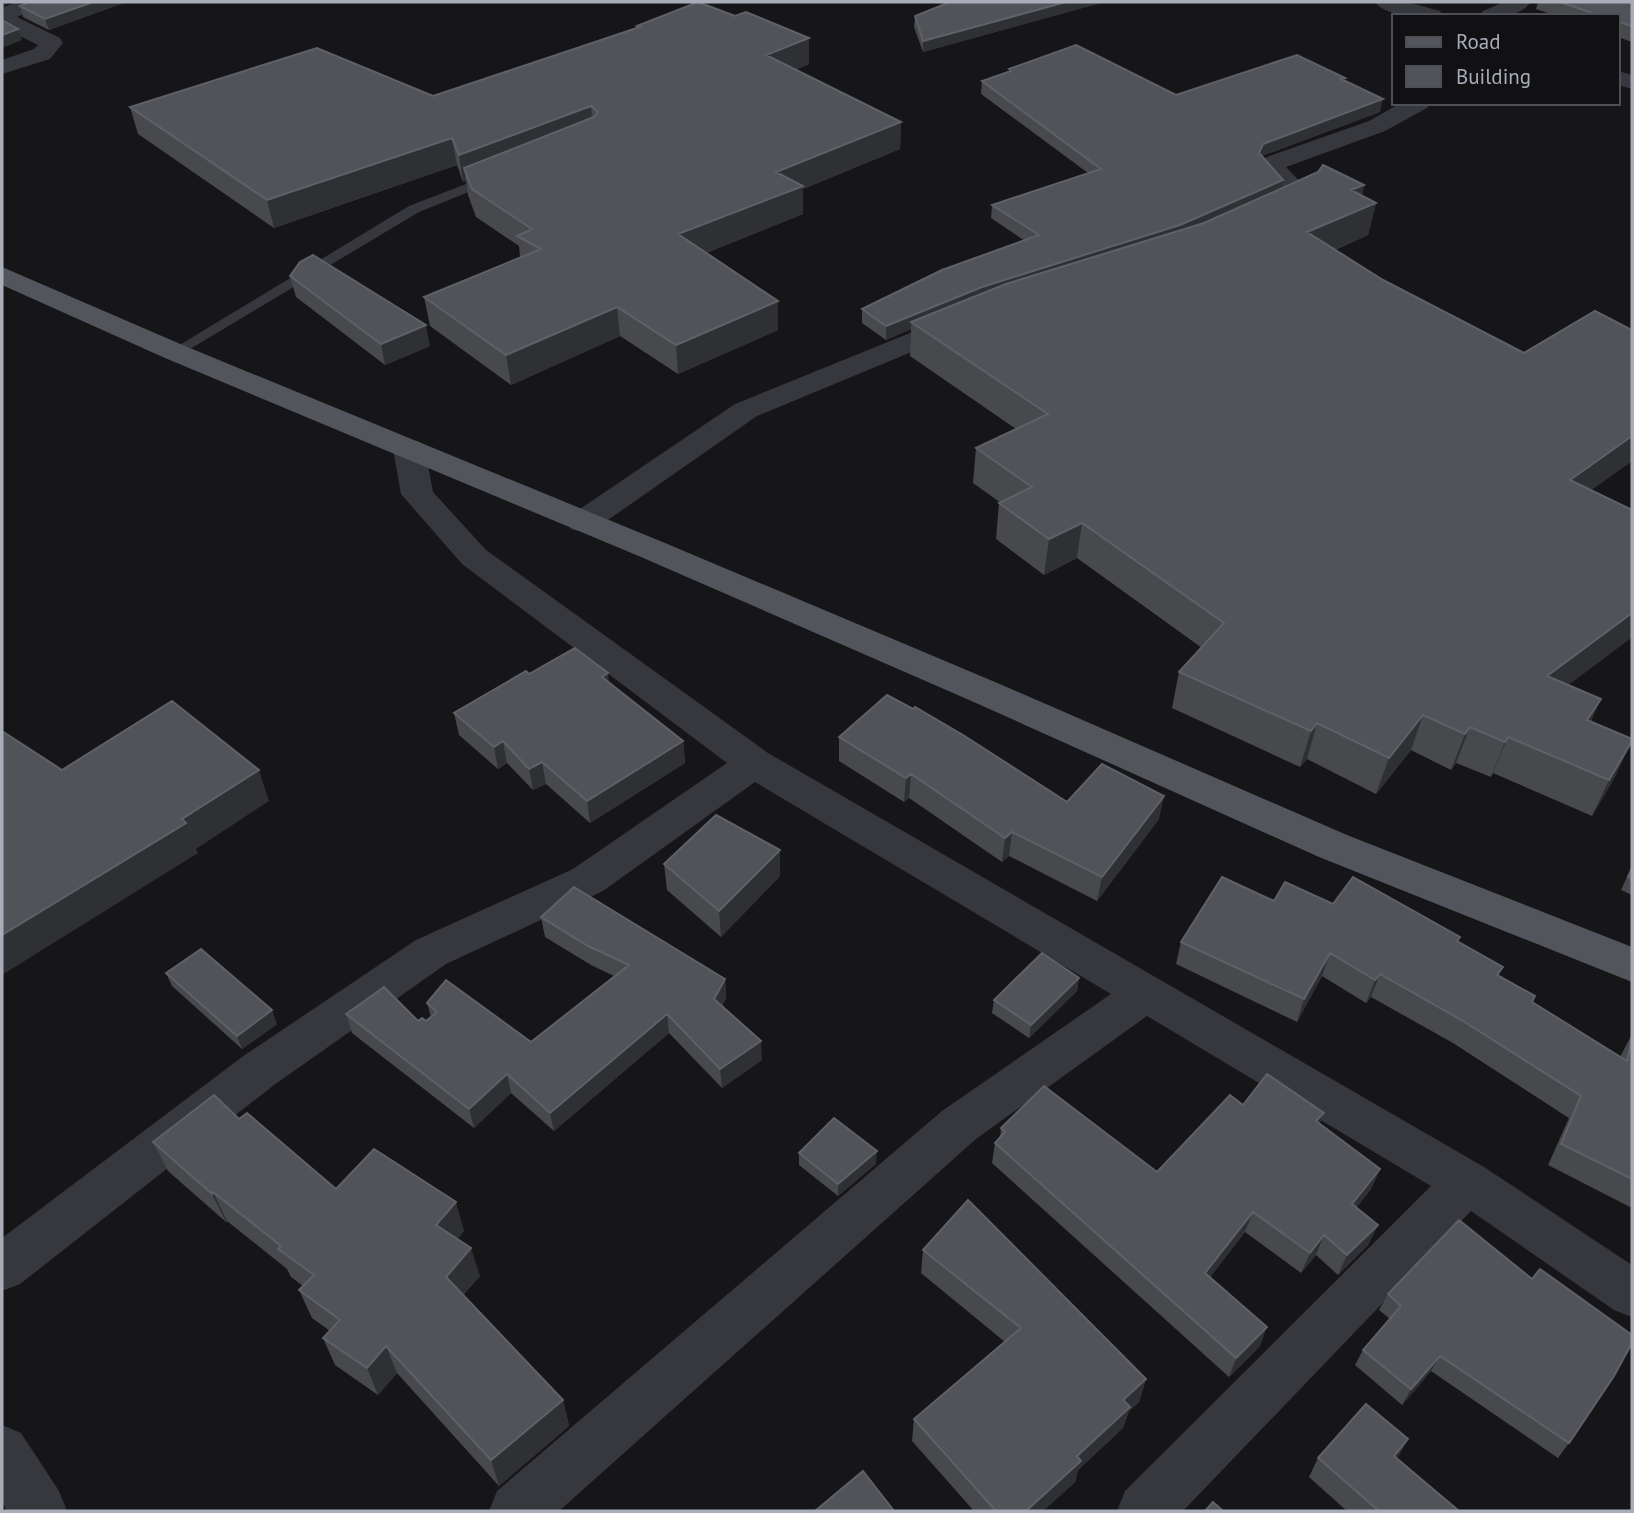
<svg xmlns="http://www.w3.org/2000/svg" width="1634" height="1513" font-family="'PT Sans',sans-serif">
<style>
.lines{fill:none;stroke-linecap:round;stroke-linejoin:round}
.service{fill:#37383d;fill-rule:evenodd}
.minor{fill:#37383d;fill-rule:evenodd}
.primary{fill:#53555c;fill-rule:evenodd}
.wall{fill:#47494d}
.shaded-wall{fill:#2f3033}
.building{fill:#525359;stroke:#5f6168;stroke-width:2}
</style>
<rect width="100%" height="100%" fill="#161618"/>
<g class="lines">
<!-- service -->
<path class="service" d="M492,174l4,1v6l-77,31 -239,143 -5,1 -7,-4 241,-146z"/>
<!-- minor -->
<path class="minor" d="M16,2h28l-3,4 -24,11 43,21 3,5 -13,16 -48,15v-14l32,-11 4,-4 -36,-18v-19z
M1375,2h32l33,9 3,5c-20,0 -55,3 -68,-14z
M1504,2h27c-12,16 -33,14 -51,14l3,-5z
M1618,71l14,4v14l-14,-4z
M1401,103h30l-4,5 -42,23 -99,36 28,29c-10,14 -41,24 -56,21l-4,-6 4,-6 27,-11 -27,-30 3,-5 108,-38z
M957,314l10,3 4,6 -4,6 -210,87 -162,113 -12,3 -12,-3 -5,-7 5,-7 164,-111z
M409,440l11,2 5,7 8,43 53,58 282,203 716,414 148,98v52l-18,-7 -143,-99 -288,300h-66l8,-20 306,-305 -284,-170 -171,123 -417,372h-70l8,-20 445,-380 169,-117 -356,-212 -152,109 -157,73 -172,121 -254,199 -18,7v-53l240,-181 174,-117 157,-71 154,-106 -265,-199 -61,-70 -8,-45 5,-7z
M2,1425l19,8 38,58 8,20h-60l-5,-9z"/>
<!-- primary -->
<path class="primary" d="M2,267l183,79 480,197 337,142 345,150 285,112v35l-313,-125 -343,-154 -335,-146 -476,-199 -163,-73z"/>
</g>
<!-- wall -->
<path class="wall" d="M126,2l-77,28 -26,-13 -3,-11z
M950,2h154l-181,50 -9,-25 1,-11z
M1538,2h94v40l-14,-5v-21h-61l-21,-7z
M735,16l74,22v26l-14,6 106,52 -1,27 -97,40v25l-97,39 72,77 -100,44 -58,-38 -109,49 -81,-59 -6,-29 96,-40 -1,-11 -43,-29 -8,-22 -2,-14 -3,1 -6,-17 -183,63 -136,-94 -8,-27 303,-11 204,-69v-1z
M1009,69l167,26 169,-17v3l35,31 -119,44 21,32 82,-3 -2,11 14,7 -8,32 -33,15 297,211 -41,29 41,147 -64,48 23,36 25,54 -24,41 -99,-43 -2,4 -35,-14 -5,7 -40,-20 -35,44 -69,-35 -7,8 -128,-59 7,-36 23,-24 -125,-90 -33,17 -48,-36 3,-36h2l-28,-20 3,-35 40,-19 -106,-73 1,-27 -25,11 -24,-17v-14l163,-68 -34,-23 1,-13 96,-32 -107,-79 1,-13 27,-9z
M290,276l140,70 -45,19 -89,-68z
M529,674l80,8 74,59 2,22 -95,60 -44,-39 -13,6 -26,-27 -9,6 -39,-34 -5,-22z
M839,737l228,65 92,17 -62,82 -88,-45 -7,6 -93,-64 -5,4 -65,-41z
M780,850v26l-59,61 -54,-47 -3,-26z
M1632,866v29l-11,-5z
M1274,901l59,3 127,33 -2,5 45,25 -5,9 34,27 88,54 12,-23v174l-84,-43 21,-47 -116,-75 -82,-46 -5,6 -44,-27 -25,46 -121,-58 5,-22z
M541,917l184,62 1,19 -4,8 40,54 -40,28 -53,-55 -115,98 -43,-38 -37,35 -122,-95 -6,-19 80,7 5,-4 -4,-14 104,39 83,-66 -23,-11 -46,-28z
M166,973l111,51 -35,25 -70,-63z
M1079,978l-2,13 -48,47 -37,-25 2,-13z
M1243,1105l76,19 61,45 -9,20 -15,19 22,17 -10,20 -30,30 -22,-20 -15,18 -56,-41 -35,45 50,69 -31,31 -237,-214 3,-20 5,-5 1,-10 156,44z
M239,1119l97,70 128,42 -7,8 23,37 -17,19 100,105 6,26 -70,60 -102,-113 -19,22 -43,-30 -12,-27 7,-7 -18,-13 -13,-28 4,-4 -12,-9 -4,-8 -60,-48 -1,1 -58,-51 -15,-29z
M799,1153l77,11 -38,32 -39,-31z
M923,1250l223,129 -7,23 -10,9 -6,17 -45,42 -3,12 -32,29h-69l-62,-70 2,-22 91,-77 -84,-69z
M1388,1294l181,149 -11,15 -127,-87 -29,34 -47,-40 8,-15 27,-31 -11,-9z
M1408,1439l-11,19 62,53h-112l-38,-34 9,-19z"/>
<!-- shaded-wall -->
<path class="shaded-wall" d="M2,2h9l-9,5z
M93,2h33l-77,28 -4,-11z
M1066,2h38l-181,50v-11z
M18,29l4,11 -20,8v-13z
M809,38v26l-42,17 -1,-26z
M1383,99l-3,13 -120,45 -1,-4 4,-9z
M591,106l2,27 -129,35 2,13 -3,1 -4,-27z
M901,122l-1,27 -97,40v25l-123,49 -2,-29 98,-62z
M452,138l5,27 -183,63 -7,-28z
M1283,180l-2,13 -103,46 -267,83v7l-25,11v-14l96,-39z
M1364,185l-6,25 18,-7 -8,32 -68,30 7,-33 44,-42z
M778,301v29l-100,44 -2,-29z
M617,307l3,29 -109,49 -5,-30z
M426,325l4,21 -45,19 -4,-21z
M1632,436v25l-76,54 14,-35z
M1082,523l-5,35 -33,17 5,-36z
M1632,613v24l-100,75 15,-36z
M608,673l2,22 -8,-18z
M1601,699l-16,36 2,-15z
M1423,715l-12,35 -35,44 13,-36z
M1317,723l-10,36 -7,8 11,-36z
M1470,727l-14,36 -5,7 14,-36z
M1508,737l-15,36 -2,4 14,-35z
M503,741l4,22 -9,6 -4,-22z
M683,741l2,22 -95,60 -3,-22z
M1632,741l-16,34 -24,41 17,-36z
M542,762l4,22 -13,6 -4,-21z
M259,770l10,31 -73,48 2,4 -196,122v-40z
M911,774l-2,24 -5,4 2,-24z
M1164,796l-5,23 -62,82 5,-24z
M1012,832l-3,24 -7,6 3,-24z
M780,850v26l-59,61 -2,-26z
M1330,953l-8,23 -25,46 7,-23z
M1380,974l-9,23 -5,6 9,-23z
M1079,978l-2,13 -48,47 2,-13z
M725,979l1,19 -10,20 -2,-19z
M272,1010l5,14 -35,25 -5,-13z
M667,1014l2,19 -115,98 -4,-18z
M761,1041l1,19 -40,28 -2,-19z
M507,1074l4,19 -37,35 -5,-19z
M1324,1113l-8,20v-12z
M877,1151l-1,13 -38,32v-12z
M1380,1169l-9,20 -28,35 9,-20z
M213,1192l14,29 -1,1 -14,-28z
M456,1202l8,29 -19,22 -9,-28z
M1253,1212l-8,20 -46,60 6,-19z
M1378,1225l-10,20 -30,30 9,-20z
M1324,1235l-8,20 -15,18 9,-20z
M471,1248l9,28 -25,29 -9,-28z
M1267,1327l-7,19 -31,31 7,-19z
M386,1346l11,27 -19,22 -11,-27z
M1440,1356l-9,15 -29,34 9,-16z
M1146,1379l-7,23 -10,9 -6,17 -45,42 -3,12 -32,29h-17l51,-55 46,-56z
M563,1400l6,26 -70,60 -8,-26z
M1408,1439l-11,20 -3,-3z"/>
<!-- building -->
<path class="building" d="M30,2h63l-48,17 -25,-13z
M698,2l37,14 11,-4 63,26 -43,17 135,67 -125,50 27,14 -125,48 100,67 -102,44 -59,-38 -111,48 -82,-58 117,-48 -24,-13 15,-7 -60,-40 -8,-21 130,-51 4,-5 -7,-6 -132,49 -7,-17 -185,62 -137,-93 187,-59 116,48 207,-69 -3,-1z
M950,2h116l-143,39 -8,-25z
M1560,2h72v24l-14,-4v-6h-17z
M2,20l16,9 -16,6z
M1076,45l100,50 121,-40 48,23 -4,1 42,20 -120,45 -4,9 24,27 -103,45 -198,62 -96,39 -24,-17 80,-39 97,-35 -47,-30 109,-36 -119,-88 29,-10 -2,-2z
M1323,165l41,20 -13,5 25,13 -69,29 76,48 141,73 71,-42 37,19v106l-62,44 62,30v103l-85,63 54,23 -14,21 45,19v2l-23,39 -101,-43 -3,5 -35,-15 -5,7 -42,-19 -34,43 -72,-35 -6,8 -132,-59 45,-49 -142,-100 -33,16 -50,-36 33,-16 -56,-39 72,-34 -137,-92 95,-38 198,-61 114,-51z
M313,255l113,70 -45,19 -91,-68 10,-14z
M575,648l33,25 -6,4 81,64 -96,60 -45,-39 -13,7 -26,-28 -9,6 -40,-34 72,-42 3,3z
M887,695l26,14 2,-2 48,28 104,67 35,-38 62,32 -62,81 -90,-45 -7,6 -94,-64 -5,4 -67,-41z
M172,701l87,69 -77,49 4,4 -184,112v-204l60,39z
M716,815l64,35 -61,61 -55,-47z
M1632,868v11l-4,-2z
M1222,877l52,24 11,-19 48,22 20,-27 107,60 -3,4 46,26 -6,8 38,21 -3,6 95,59 5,-24v142l-71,-35 20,-48 -118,-75 -83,-47 -5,6 -45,-27 -26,46 -123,-57z
M574,887l151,92 -11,20 47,42 -41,28 -53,-55 -117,99 -43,-39 -38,35 -123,-95 38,-27 34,34 4,-3 4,3 11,-9 -10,-9 19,-23 85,62 98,-77 -41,-19 -47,-29z
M201,949l71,61 -35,26 -71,-63z
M1042,953l37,25 -48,47 -37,-25z
M1267,1074l57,39 -8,8 64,48 -28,35 26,21 -31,30 -23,-20 -14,18 -57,-41 -48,61 62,54 -31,31 -241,-215 10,-11 -4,-4 43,-42 113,86 73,-77 13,10z
M214,1095l25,24 8,-6 89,76 38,-40 82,53 -20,23 35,23 -25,29 117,123 -72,60 -105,-114 -19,22 -44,-30 17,-18 -41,-30 15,-15 -36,-26 3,-3 -68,-54 -1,2 -59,-52z
M834,1118l43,33 -39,33 -39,-31z
M968,1200l178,179 -23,21 7,7 -53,49 4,5 -55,50h-30l-82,-92 107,-91 -98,-78z
M1459,1220l73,59 8,-10 92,66v8l-18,33 -45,67 -129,-87 -29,33 -48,-39 38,-44 -13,-12z
M1366,1404l42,35 -14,17 65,55h-80l-61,-53z
M863,1471l31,40h-79z
M1213,1502l10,9h-18z"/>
<!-- border -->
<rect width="1634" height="1513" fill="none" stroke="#a8adb8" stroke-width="7"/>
<!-- legend -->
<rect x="1392" y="14" width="228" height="91" fill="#111113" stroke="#4d4f55" stroke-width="2"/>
<rect x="1406" y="37" width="35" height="10" fill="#53555c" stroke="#4d4f55" stroke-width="2"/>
<text x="1456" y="49" font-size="21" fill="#a8adb8">Road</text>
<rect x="1406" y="66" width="35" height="21" fill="#525359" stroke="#4d4f55" stroke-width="2"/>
<text x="1456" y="84" font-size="21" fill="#a8adb8">Building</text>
</svg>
